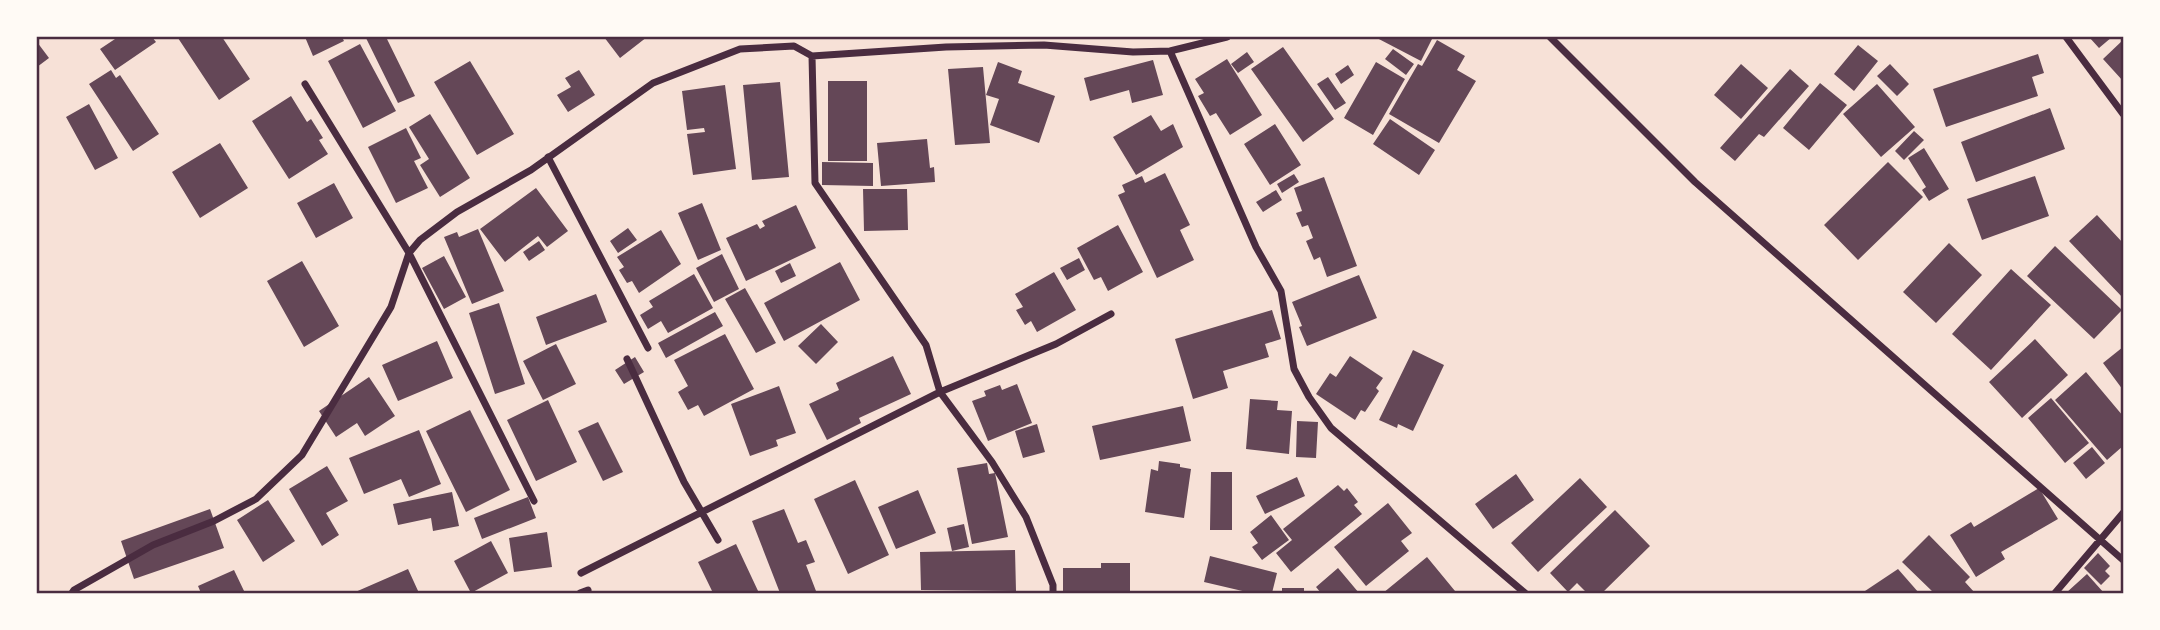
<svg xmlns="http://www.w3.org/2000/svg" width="2160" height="630" font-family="'Nunito Sans',sans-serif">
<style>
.building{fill:#644757}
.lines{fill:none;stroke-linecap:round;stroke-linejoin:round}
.minor{stroke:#4a2c40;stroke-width:7}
.neatline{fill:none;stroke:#4a2c40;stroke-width:2.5}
</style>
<rect width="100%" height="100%" fill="#f7e1d7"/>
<!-- building -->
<path class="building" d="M118,37h34l4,5 -41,28 -15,-21z
M180,37h42l28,42 -31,21 -41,-62z
M305,37h37l2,4 -31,15z
M368,37h18l29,59 -17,7 -32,-65z
M604,37h43l-27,21z
M1375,37h58l-12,24z
M2089,37h23l-13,11z
M1437,40l28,16 -8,14 19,11 -37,62 -50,-29 29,-50 4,2z
M2123,40v41l-20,-22z
M37,42l12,16 -12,9z
M360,44l36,67 -33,17 -35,-67z
M1858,45l20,16 -24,30 -20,-17z
M1283,47l51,72 -31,23 -52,-73z
M1393,49l21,15 -8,11 -21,-16z
M1247,52l7,10 -16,11 -7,-9z
M2038,54l6,19 -12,4 6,19 -92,31 -13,-38z
M1227,59l35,56 -32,20 -14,-22 -6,3 -12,-20 6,-3 -9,-14z
M1153,60l10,35 -31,8 -3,-13 -39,11 -6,-23z
M470,61l44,73 -37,21 -43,-73z
M998,62l24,9 -4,12 37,13 -16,47 -49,-18 9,-26 -13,-4z
M1376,62l29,17 -32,56 -29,-17z
M1741,64l27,24 -27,31 -27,-24z
M1890,64l19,20 -12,12 -20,-20z
M1348,65l6,10 -13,9 -6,-10z
M983,67l7,76 -35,2 -7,-76z
M1790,69l19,17 -45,51 -5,-3 -24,27 -15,-13z
M111,70l5,8 4,-3 39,59 -26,17 -44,-67z
M579,70l16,25 -27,17 -11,-17 14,-8 -6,-9z
M1328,77l18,26 -11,7 -18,-26z
M828,81h39v80h-39z
M780,82l9,95 -37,3 -9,-95z
M1820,83l27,22 -38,45 -26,-22z
M1877,84l38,43 -34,30 -38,-43z
M725,85l11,84 -43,6 -6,-41 18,-2 -1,-4 -17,2 -5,-39z
M291,96l16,26 4,-3 12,19 -4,2 9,14 -39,25 -37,-58z
M89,104l29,54 -23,12 -29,-53z
M2050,108l15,41 -89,33 -15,-40z
M430,114l40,64 -30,19 -20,-32 9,-6 -20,-32z
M1151,115l10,16 12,-7 10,23 -47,28 -23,-38z
M1390,119l45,31 -16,25 -46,-31z
M1275,124l26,41 -31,20 -26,-41z
M406,128l15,30 -7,3 14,27 -32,15 -28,-56z
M1914,131l10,9 -20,20 -9,-9z
M927,139l3,29 4,-1 1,15 -54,4 -4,-43z
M220,143l28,45 -48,30 -28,-46z
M1924,148l25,41 -20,12 -7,-11 4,-3 -18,-29z
M822,162l51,1v23l-51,-1z
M1888,162l35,35 -65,63 -34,-35z
M1165,173l25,52 -10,5 14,30 -37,18 -39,-83 7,-3 -3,-7 20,-9 3,7z
M1294,174l5,8 -17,11 -5,-9z
M2035,176l14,40 -67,24 -15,-41z
M1324,177l33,89 -30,11 -7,-20 -6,3 -8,-19 7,-3 -5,-13 -6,2 -6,-14 6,-2 -8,-23z
M334,183l19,35 -37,20 -19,-35z
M536,188l32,43 -21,16 -9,-11 -33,26 -25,-33z
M863,189h44l1,41 -44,1z
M1276,190l6,10 -19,12 -7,-10z
M702,203l19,47 -23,10 -20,-47z
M796,205l20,43 -70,33 -20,-43 31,-14 3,5 5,-3 -3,-5z
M2097,215l26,28v55l-54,-57z
M1118,225l25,47 -35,19 -7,-14 -7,3 -17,-32z
M628,228l9,12 -19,13 -8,-12z
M478,229l26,62 -32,13 -28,-67 13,-5 2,5z
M661,230l20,34 -42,29 -7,-12 -5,2 -8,-13 5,-3 -7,-10z
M539,241l6,9 -16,11 -6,-9z
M1949,243l33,32 -46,48 -33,-31z
M2055,246l67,64 -28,29 -67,-63z
M722,254l17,35 -25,13 -18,-34z
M444,256l22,41 -22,12 -22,-41z
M1079,258l6,12 -18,10 -7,-12z
M302,261l37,65 -35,21 -37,-66z
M840,262l20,38 -76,41 -20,-38z
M790,263l6,13 -15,7 -6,-12z
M2011,269l40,36 -60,65 -39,-36z
M1054,272l22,38 -39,22 -6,-11 -6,4 -9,-15 7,-3 -8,-13z
M694,274l19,34 -45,25 -7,-12 -13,8 -8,-14 13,-8 -4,-6z
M1359,275l18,43 -70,28 -8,-19 3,-1 -10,-24z
M745,288l31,55 -20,10 -31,-54z
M596,294l11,28 -61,23 -10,-28z
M499,303l26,81 -30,10 -26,-81z
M1272,310l9,29 -16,5 4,13 -46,14 5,17 -35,11 -18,-60z
M715,312l8,14 -57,32 -8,-15z
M821,324l17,18 -22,22 -18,-18z
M725,334l29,55 -50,27 -6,-11 -10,5 -10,-18 10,-6 -14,-26z
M2035,339l33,36 -46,43 -33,-36z
M437,341l16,37 -55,23 -16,-36z
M556,344l20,40 -33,16 -20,-39z
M2123,347v43l-20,-27z
M1413,350l31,15 -31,66 -15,-7 -1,4 -18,-8z
M893,356l18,38 -52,24 2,5 -34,17 -18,-36 30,-14 -3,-7z
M1350,356l33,22 -7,10 3,3 -14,21 -4,-2 -6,10 -39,-26 14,-21 6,4z
M635,357l9,15 -20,12 -9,-14z
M2086,372l37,44v30l-16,14 -52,-60z
M369,377l26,39 -30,20 -8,-13 -21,14 -17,-26z
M1017,384l15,39 -44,18 -16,-40 14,-5 -2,-5 16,-6 2,5z
M779,386l17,47 -20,7 2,6 -28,10 -19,-52z
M2051,398l38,45 -24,20 -37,-45z
M1250,399l28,2 -1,9 15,1 -3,43 -43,-5z
M548,400l29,62 -41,19 -29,-61z
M1183,406l8,35 -91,19 -8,-34z
M470,410l40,80 -44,22 -40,-81z
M1297,421l21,1 -2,36 -20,-1z
M598,422l25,50 -20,9 -25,-50z
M1037,424l8,28 -22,6 -8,-27z
M419,430l22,54 -32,13 -8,-18 -37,15 -15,-36z
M2092,447l13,16 -19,16 -13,-16z
M1159,461l21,3v3l11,2 -7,49 -39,-6 6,-43 7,2z
M987,463l2,11 6,-1 13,64 -36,7 -15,-76z
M327,466l21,35 -22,12 13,22 -17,11 -33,-57z
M1211,472h21v58h-22z
M1516,474l18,26 -41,29 -18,-25z
M1297,477l8,19 -40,18 -9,-18z
M1580,478l27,29 -69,65 -27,-29z
M855,480l34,75 -41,19 -34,-75z
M1338,485l6,6 3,-3 11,14 -4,3 8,9 -71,58 -15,-19 16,-13 -9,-11z
M2039,488l19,31 -57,33 4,7 -29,18 -26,-42 21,-13 3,5z
M918,490l18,43 -40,16 -18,-42z
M452,492l7,34 -26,5 -2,-13 -33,7 -5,-21z
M528,497l8,21 -54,21 -8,-21z
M268,500l27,41 -32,21 -26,-42z
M1388,503l24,30 -11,8 8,10 -43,35 -32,-39z
M210,509l14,39 -90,31 -13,-38z
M784,509l14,34 8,-3 9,22 -9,3 10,26 -5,2h-31l-28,-72z
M1615,510l35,36 -48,47h-15l-10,-10 -9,9 -18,-19z
M1271,515l18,25 -27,20 -10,-13 6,-4 -8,-11z
M964,524l5,23 -17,4 -5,-23z
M547,532l5,35 -38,5 -5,-34z
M1929,535l41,42 -5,5 10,11h-41l-32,-31z
M491,541l17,32 -37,20 -17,-32z
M736,544l23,49h-46l-15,-31z
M1015,550l1,41 -95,-1 -1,-38z
M2098,553l12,13 -5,5 5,5 -9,9 -17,-17z
M1210,556l67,17 -5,20h-21l-47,-11z
M1427,557l28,34 -3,2h-69z
M1101,563h29v30h-67v-25h38z
M1338,568l21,25h-38l-5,-6z
M408,569l11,24h-66z
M1898,569l21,24h-57z
M234,570l11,23h-44l-3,-7z
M2087,574l17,19h-38z
M1282,588h22v5h-22z"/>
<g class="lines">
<!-- minor -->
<path class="minor" d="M1550,37l145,145 428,378
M2066,37l57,77
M1170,51l86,196 25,44 13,78 15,28 22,31 194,165
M812,56l3,127 111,162 14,47 52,70 34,55 27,68v8
M305,84l104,169 125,248
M548,157l100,191
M627,359l57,123 34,58
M581,573l359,-181 116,-48 55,-30
M72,593l2,-3 79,-45 61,-24 42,-22 46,-44 89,-148 18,-54 11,-13 37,-28 74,-42 122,-87 87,-34 54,-3 18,10 134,-9 98,-2 89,7 37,-1 57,-14
M580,593l8,-3
M2055,593l68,-80"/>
</g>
<!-- border -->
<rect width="2160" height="630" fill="none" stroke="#fffaf5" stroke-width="77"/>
<rect x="38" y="38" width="2084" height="554" class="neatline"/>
</svg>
